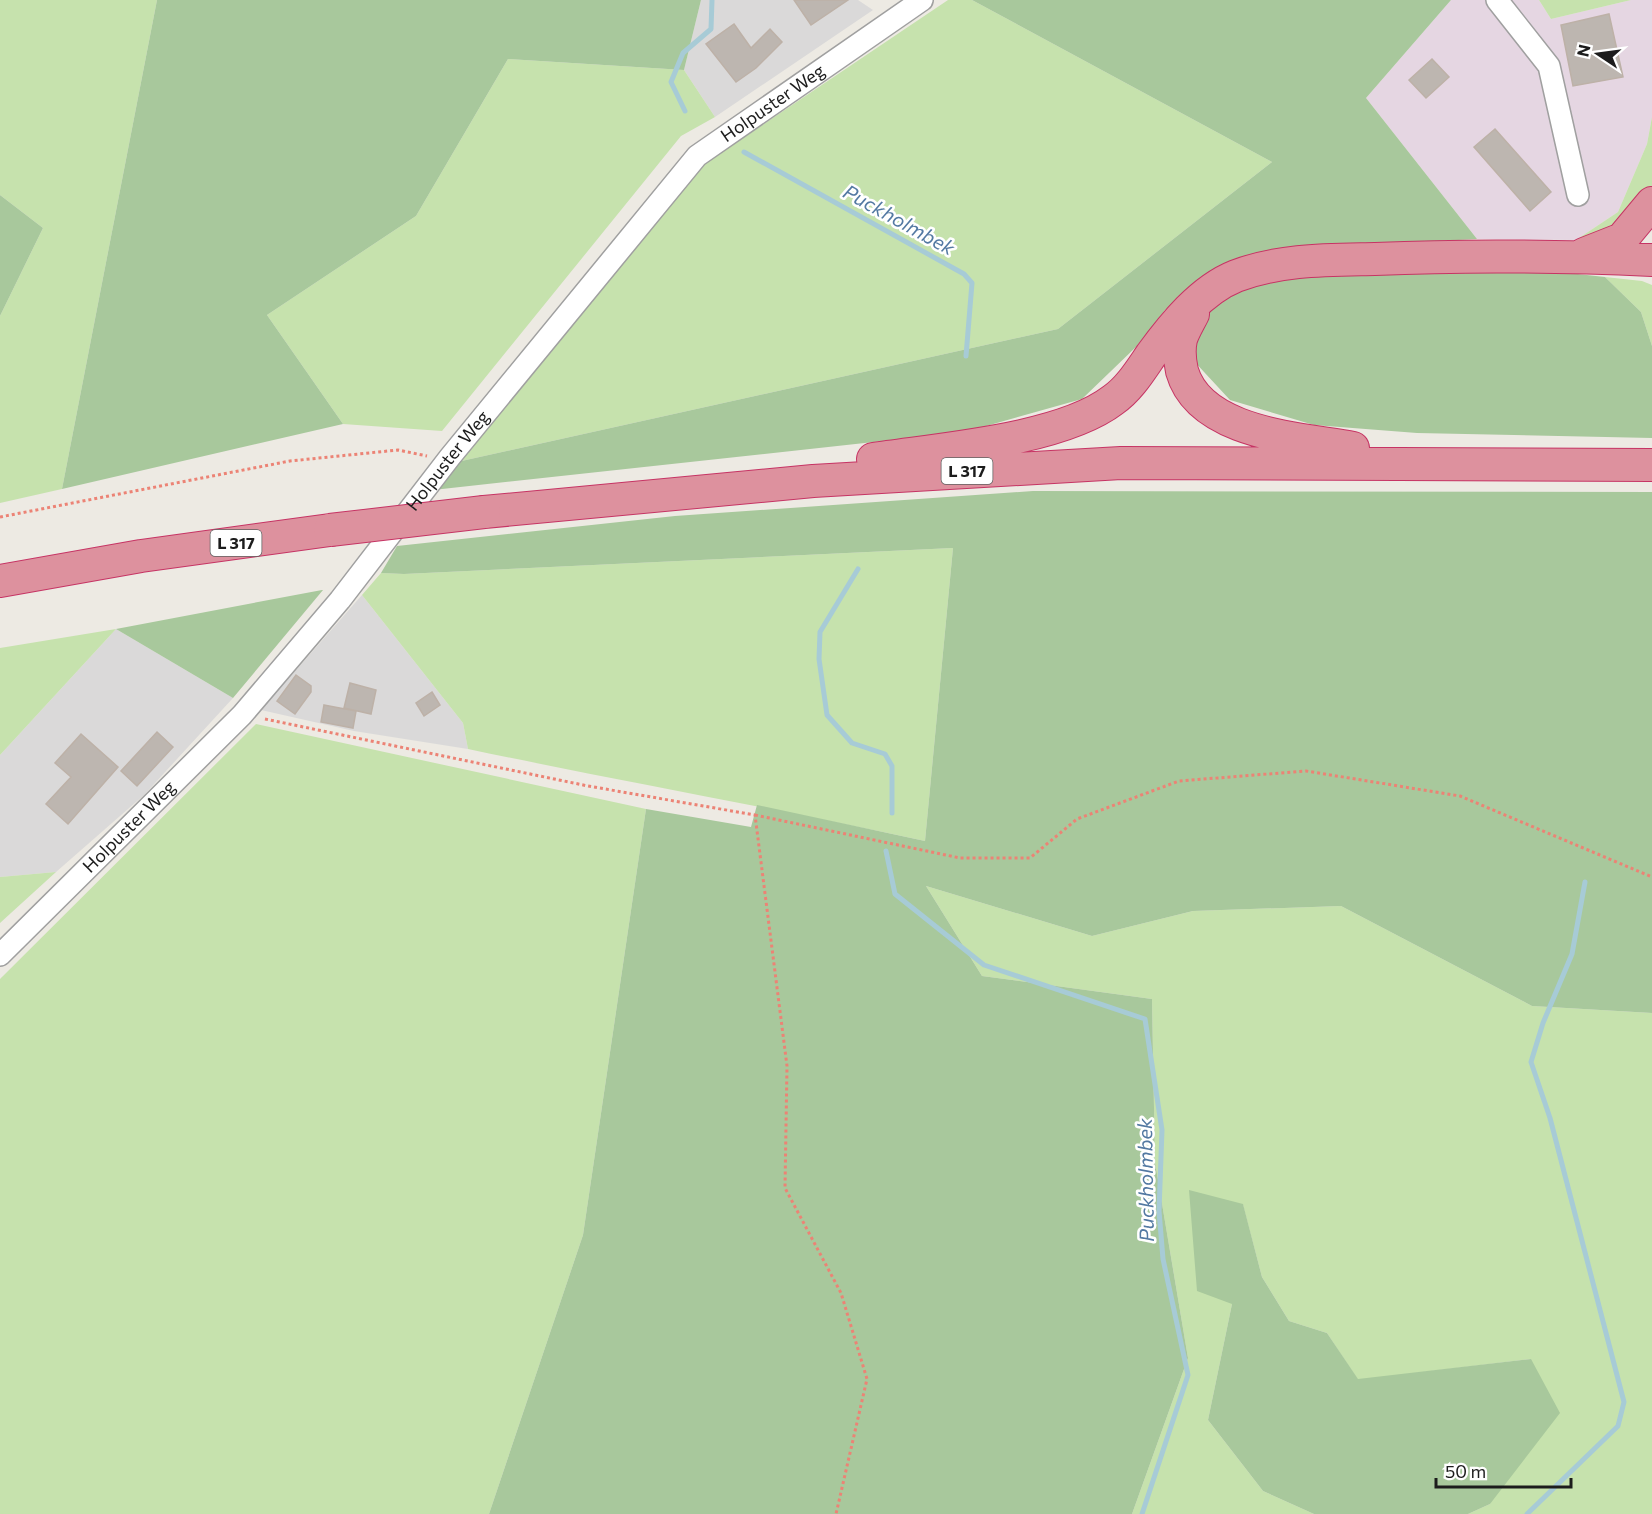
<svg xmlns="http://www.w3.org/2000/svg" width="1652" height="1514" font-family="Commissioner,sans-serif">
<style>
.residential{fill:#dad9d9}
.industrial{fill:#e5d6e2}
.grass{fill:#c6e2ad}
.forest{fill:#a8c89c}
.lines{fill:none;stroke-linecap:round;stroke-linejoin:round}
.stream{stroke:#a7cbd6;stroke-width:5}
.building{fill:#bdb6b0;stroke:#bdb1a7;stroke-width:1.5}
.minor-casing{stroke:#a0a0a0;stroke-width:24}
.highway-casing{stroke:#c63464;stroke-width:34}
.path{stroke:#ec8375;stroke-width:3;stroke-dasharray:3 3;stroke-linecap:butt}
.minor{stroke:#fff;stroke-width:21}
.highway{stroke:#dd919e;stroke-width:32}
.highway-bridge-casing{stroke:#c63464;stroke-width:34;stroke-linecap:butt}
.highway-bridge{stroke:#dd919e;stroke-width:32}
.labels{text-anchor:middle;stroke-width:5;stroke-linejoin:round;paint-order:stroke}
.shield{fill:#fff;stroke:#606060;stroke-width:1.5}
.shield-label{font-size:16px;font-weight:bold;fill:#1c1c1c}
.street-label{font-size:18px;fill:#1c1c1c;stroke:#fff}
.water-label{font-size:20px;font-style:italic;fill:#5379a2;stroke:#fff}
</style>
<rect width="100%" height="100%" fill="#edeae3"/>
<!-- residential -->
<path class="residential" d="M701,0h157l15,10 -158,107 -31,-47z
M362,595l101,128 5,26 -114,-18 -93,-21z
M116,629l117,69 -89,97 -88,77 -56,5v-122z"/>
<!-- industrial -->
<path class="industrial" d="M1451,0h88l12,19 80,-19h21v117l-5,27 -29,68 -42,28 -99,-1 -111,-141z"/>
<!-- grass -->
<path class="grass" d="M0,0h157l-95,489 -62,14v-187l43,-88 -43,-33z
M948,0h24l300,162 -214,167 -601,133 249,-299z
M1539,0h92l-80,19z
M508,59l176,11 31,47 -34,19 -239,295 -99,-7 -76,-109 149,-99z
M1652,117v71l-40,44 -36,8 42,-28 29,-68z
M1605,277l37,4 10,4v61l-11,-34z
M953,548l-28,293c-152,-33 -305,-60 -457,-92l-5,-26 -101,-128 19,-22 23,1z
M116,629l-116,126v-107z
M256,724l390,85 -63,426 -94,279h-489v-535z
M56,872l-56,51v-46z
M926,886l166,50 101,-25 148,-5 191,100 120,7v501h-184l22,-10 41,-145 -173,21 -31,-47 -38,-12 -27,-44 -19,-72 -11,99 -24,116 55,71 51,23h-182l56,-156 -33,-196 -3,-163 -170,-23z"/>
<!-- forest -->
<path class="forest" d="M157,0h544l-17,70 -176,-11 -92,157 -149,99 76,109 -281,65z
M972,0h479l-85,98 111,141 -187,10 -76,21 -49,40 -28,36 -55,53 -117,33 -532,58 24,-28 601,-133 214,-167z
M0,195l43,33 -43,88z
M1550,271l55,6 36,35 11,34v92l-235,-5 -103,-8 -84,-25 -38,-41c1,-10 1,-23 4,-33 11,-28 62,-44 88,-52z
M1033,491l619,1v521l-120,-7 -191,-100 -148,5 -101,25 -166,-50 56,90 170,23 3,163 33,196 -56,156h-643l94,-279 63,-426 105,18 6,-22 168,36 28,-293 -549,26 -23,-1 16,-27 278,-30z
M323,590l-90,108 -117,-69 206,-39z
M1189,1190l54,14 19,73 27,44 38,12 31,46 173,-20 29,54 -70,91 -22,10h-154l-51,-23 -55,-71 24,-116 -35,-13z"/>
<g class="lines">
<!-- stream -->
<path class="stream" d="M685,111l-14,-29 12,-29 28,-24 1,-29
M744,152l220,122 8,9 -6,73
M858,569l-38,63 -1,27 8,56 25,28 33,11 7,12v47
M886,851l9,43 89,71 161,54 17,111 -3,81 4,48 25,116 -46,139
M1527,1514l91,-88 6,-24 -74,-284 -19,-56 12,-39 29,-69 13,-72"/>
</g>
<!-- building -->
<path class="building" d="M794,0h54l-37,25z
M1609,14l14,63 -50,9 -12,-61z
M734,24l17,24 19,-19 12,13 -26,26 -20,14 -30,-38z
M1432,59l17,18 -23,21 -17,-18z
M1495,129l56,63 -21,19 -56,-64z
M296,675l15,11v6l-16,22 -18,-13z
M350,683l26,7 -5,24 -27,-6z
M432,692l8,13 -16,11 -8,-13z
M324,705l32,6 -3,17 -32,-6z
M157,732l16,15 -36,39 -16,-15z
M81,734l37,33 -50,57 -22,-20 25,-27 -16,-14z"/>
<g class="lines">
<!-- minor casing -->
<g class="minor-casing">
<g id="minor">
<path d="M1497,0l52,66 29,129"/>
<path id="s1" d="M0,955l242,-240 98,-115 110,-143 247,-301 225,-156"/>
</g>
</g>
<!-- highway casing -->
<g class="highway-casing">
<path id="highway" d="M1584,254l38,-15 30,-36
M1193,314c-4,8 -9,16 -12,25 -2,9 -1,23 1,32 18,63 117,67 171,77
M873,459c66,-10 188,-19 240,-59 16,-11 27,-29 38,-45 22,-30 50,-65 85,-79 45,-17 93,-16 139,-17 92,-4 185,-3 277,1
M484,512l329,-31 308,-18 531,2
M0,581l141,-25 189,-26"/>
</g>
<!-- path -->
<path class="path" d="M0,517l290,-56 108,-11 29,6
M265,719l323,67 167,29 32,251 -2,122 56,105 26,86 -31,135
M755,815l205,43h70l47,-39 102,-38 127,-10 154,25 192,81"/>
<!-- minor -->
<use href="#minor" class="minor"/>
<!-- highway -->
<use href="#highway" class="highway"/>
<!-- highway-bridge casing -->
<g class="highway-bridge-casing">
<path id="highway-bridge" d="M330,530l154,-18"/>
</g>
<!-- highway-bridge -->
<use href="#highway-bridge" class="highway-bridge"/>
</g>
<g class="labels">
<!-- shield labels -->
<g class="shield">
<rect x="941.5" y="458" width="51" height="26" rx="4.5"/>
<rect x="210.5" y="530" width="51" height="26" rx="4.5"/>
</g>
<g class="shield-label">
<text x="967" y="477">L 317</text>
<text x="236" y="549">L 317</text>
</g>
<!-- street labels -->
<g class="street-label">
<text dy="6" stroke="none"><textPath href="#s1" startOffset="1154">Holpuster Weg</textPath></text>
<text dy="6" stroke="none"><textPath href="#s1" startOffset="668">Holpuster Weg</textPath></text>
<text dy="6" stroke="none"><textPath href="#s1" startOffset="182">Holpuster Weg</textPath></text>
</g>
<!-- water labels -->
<g class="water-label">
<text transform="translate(899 220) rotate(29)" y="7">Puckholmbek</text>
<text transform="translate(1146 1180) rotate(-91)" y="7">Puckholmbek</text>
</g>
</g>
<!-- north arrow -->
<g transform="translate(1598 54) rotate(283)" stroke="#ffffff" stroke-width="4.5" paint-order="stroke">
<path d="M0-4.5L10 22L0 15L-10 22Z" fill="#1c1c1c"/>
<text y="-9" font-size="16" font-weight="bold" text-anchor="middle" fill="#1c1c1c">N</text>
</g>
<!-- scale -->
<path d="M1436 1478v9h135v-9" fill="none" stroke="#1c1c1c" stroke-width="3"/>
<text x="1445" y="1478" font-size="18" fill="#1c1c1c" stroke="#ffffff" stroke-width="4.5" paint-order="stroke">50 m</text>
</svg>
